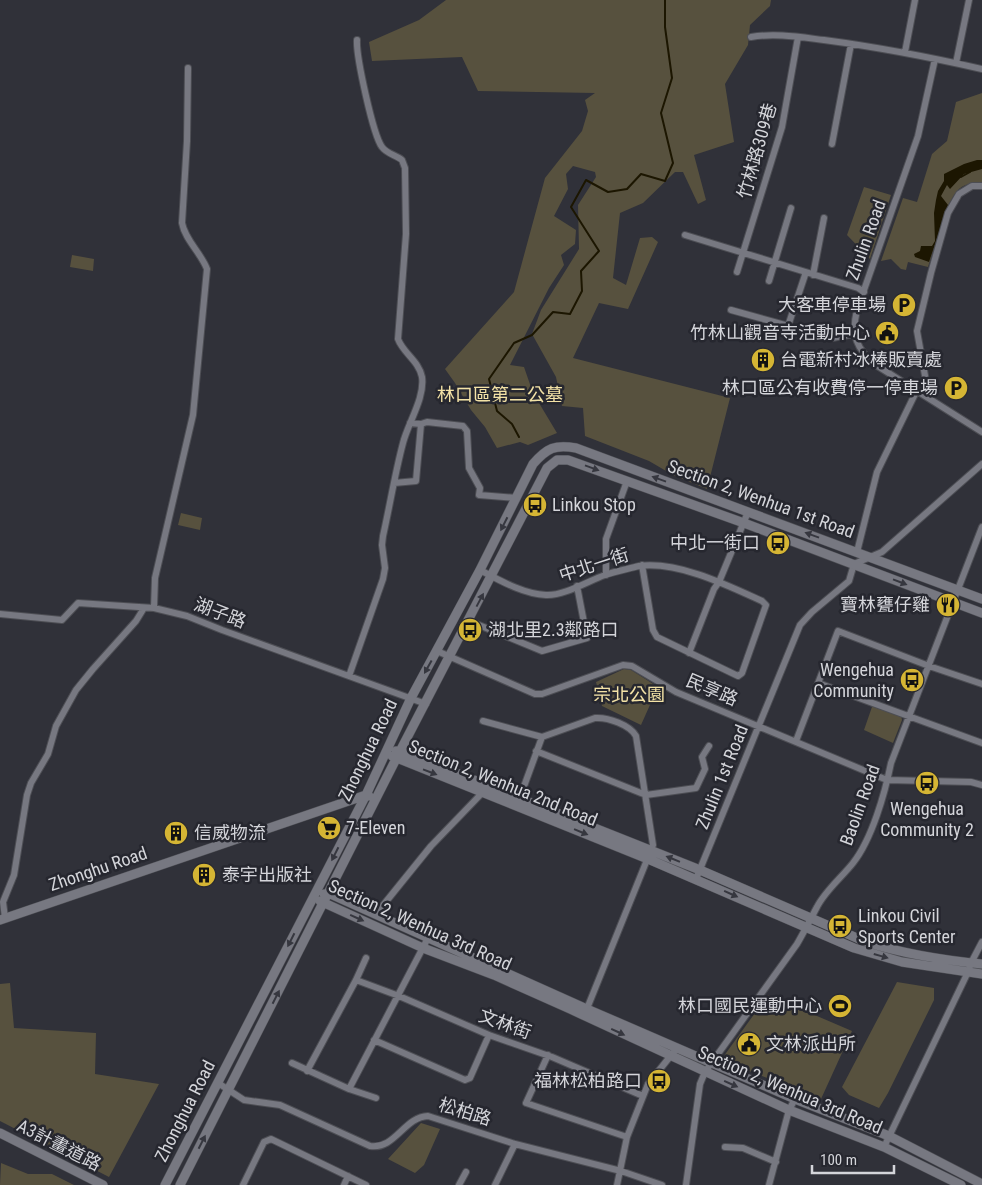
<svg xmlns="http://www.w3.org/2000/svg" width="982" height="1185" font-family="'Roboto Condensed','Noto Sans TC',sans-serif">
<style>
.green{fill:#57513e}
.water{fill:#1c1601}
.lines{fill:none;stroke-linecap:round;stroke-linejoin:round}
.stream{stroke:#1c1601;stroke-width:2}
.street-casing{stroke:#4d4e54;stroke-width:8}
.secondary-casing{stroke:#4d4e54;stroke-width:10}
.street{stroke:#777881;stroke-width:6}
.secondary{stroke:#777881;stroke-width:9}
.oneway{fill:#36373f}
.labels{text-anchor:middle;stroke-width:5;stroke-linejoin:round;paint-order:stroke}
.street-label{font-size:18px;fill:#d4d5da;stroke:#26272f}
.poi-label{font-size:18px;fill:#d4d5da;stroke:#26272f;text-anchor:end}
.park-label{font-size:18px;fill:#f3e2a6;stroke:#26272f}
</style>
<rect width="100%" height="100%" fill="#303139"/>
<!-- green -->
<path class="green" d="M446,0h325l-1,6 -20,19 -2,20 -23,39 9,58 -40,13 12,45 -8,4 -15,-32h-8l-32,31 -23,10 -7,65 13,7 14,-47 12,-1 6,5 -30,67 -29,-6 -26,55 157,40 -23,91 -34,-14 -24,-14 -64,-25 -2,-28 -21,-2 -6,-29 -24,-43 9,-24 38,-61 -1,-44 18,-28 -1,-5 -22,-6 -7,8 2,15 -14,27 22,14 -1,14 -14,11 3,10 -15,23 -39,77 14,2 9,26 24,40 -29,12 -8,-3 -23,6 -12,-21 -14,-17 -16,-27 -10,-14 69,-77 31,-114 37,-47 6,-20 -3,-11 10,-7 -117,-2 -16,-34 -90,4 -3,-19 50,-22z
M982,93v90c-8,0 -16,0 -23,6 -15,15 -24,57 -31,78l-20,-5 -2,8 -5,-1 -10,-10 -10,2 22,-63 14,4 15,-48 15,-13 9,-39z
M864,187l27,8 -21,64 -23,-24z
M72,255l22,4 -1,12 -23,-4z
M181,513l21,5 -2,12 -22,-5z
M624,669l7,1 27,17 -17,38 -39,-19 -6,-24z
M873,704l28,11 1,5 -9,23 -29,-13z
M897,982l37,6v12l-46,93 -9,15 -30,-13 -7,-8z
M10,983l4,45 82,5 -1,41 64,10 -50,93 -109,-56v-137z
M768,995l84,36 -31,68 -100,-39z
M421,1123l19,6 -16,36 -9,8 -27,-14z
M1,1163l27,11h24l22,11h-74z"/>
<!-- water -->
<path class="water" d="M977,160h5v9l-18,5 -14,15 -3,-4 -6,11 7,9 -19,57 -14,-5 -1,-3 6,-3 1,-5h11l3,-5 -1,-28 2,-13 2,-9 6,-10v-7l20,-10z"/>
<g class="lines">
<!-- stream -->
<path class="stream" d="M961,177l9,-5
M519,437l-7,-13 -15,-13 -8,-32 25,-36 18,-8 21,-23 17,2 12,-23 -1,-20 18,-20 -28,-44 15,-27 22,12 19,-3 14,-15 24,7 8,-18 -12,-50 11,-35 -7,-51v-27"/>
<!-- street casing -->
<g class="street-casing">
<path id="street" d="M751,37c24,-4 48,0 73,3 53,7 105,17 158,29
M905,52l10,-52
M935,59l-17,77 -61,174c-6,25 -1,39 19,55l106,67
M956,63l13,-63
M832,144l19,-100
M685,235l173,53 6,4
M737,272l45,-145 16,-90
M813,275l11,-57
M769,281l22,-73
M731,310l101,28 22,-4
M788,326l18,-54
M929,398l-12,-67 14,-58 17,-60 11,-19 13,-8h10
M421,424l6,-2 36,4 4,5 2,37 11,20 -1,7 38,3
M394,483l22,-2 5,-57 -11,-1
M857,552l20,-80 40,-82
M480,570c19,10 43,24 66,25 18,1 42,-14 59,-20 11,-4 23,-6 34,-9 39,-5 88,19 123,35l4,4 -24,68 -4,3 -81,-39 -4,-7 -11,-65
M606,575v-36l21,-58
M154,608l1,-30 38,-163 14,-146c-6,-16 -22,-29 -25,-46l5,-82 1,-73
M0,614l62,6 16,-17 76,5 33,8 35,14 204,74
M469,621l73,30 45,-13 -10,-52
M437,651l98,43h7l81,-29 9,1 44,26 211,88 84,2 11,3
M689,653l25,-64 5,-7 29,-70
M349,676l34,-97 2,-11 -3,-23 1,-9c7,-31 12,-63 20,-93 5,-20 22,-45 19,-66 -3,-16 -19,-24 -24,-38l8,-105 -1,-66 -3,-8c-6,-5 -15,-6 -20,-13 -9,-12 -26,-91 -25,-107
M818,683l164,60
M483,721l59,16
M796,741l42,-110 91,35 53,18
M536,751l110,44 50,-7 9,-19 -3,-12 7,-11
M519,800l23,-63 53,-19c13,-1 35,7 41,18l17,109 -67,166
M696,879l104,-254 12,-13 37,-31 5,-17 28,-12 100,-88
M376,914l55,-68 52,-54
M5,918l-2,-16 11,-27 13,-80 4,-12 17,-29 8,-28 20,-36 17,-21 43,-48 8,-13
M356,980l43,16 90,39 63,22 91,39
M374,1040l91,40 5,-2 19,-43
M548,1055l-22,48 101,34
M292,1063l57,26 27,9
M307,1071l49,-91 10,-22
M218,1083l26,17 36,5 90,41c25,4 34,-29 58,-30l87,28 106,27 41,14
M349,1089l79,-151
M725,1147l18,1 33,14
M884,1147l84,-175 3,-9 11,-21
M243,1185l21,-43 7,-3 95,46
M344,1185l4,-9
M459,1185l7,-13
M495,1185l20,-41
M617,1185l10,-48 21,-53 29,-36
M686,1185l14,-101 5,-12 92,-128c7,-12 13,-24 20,-37 8,-16 25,-30 36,-44 19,-24 32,-70 38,-100l91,-236
M769,1185l20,-75 6,-11"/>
</g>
<!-- secondary casing -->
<g class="secondary-casing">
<path id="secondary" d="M396,751h5l299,119 166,72c38,12 76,18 116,22
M392,756l256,103 206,89 48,14 80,12
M324,894l4,-1 259,116 208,90 94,37 93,48
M320,901l103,47 71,27 76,34 219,101 95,37 77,38
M0,920l366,-125 3,1
M0,1133l103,52
M165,1185l201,-390 45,-97 69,-128 53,-106c14,-16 22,-20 43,-16l406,151
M180,1185l216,-426 151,-291 10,-8h11l176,63 238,90"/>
</g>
<!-- street -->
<use href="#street" class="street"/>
<!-- secondary -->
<use href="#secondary" class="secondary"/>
</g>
<!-- one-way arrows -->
<defs><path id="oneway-solid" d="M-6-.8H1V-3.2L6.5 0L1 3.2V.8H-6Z" transform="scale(1.25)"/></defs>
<g class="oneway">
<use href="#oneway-solid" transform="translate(592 468) rotate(20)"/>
<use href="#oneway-solid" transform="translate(659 479) rotate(-160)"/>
<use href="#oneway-solid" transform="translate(504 524) rotate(117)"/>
<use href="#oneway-solid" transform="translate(812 535) rotate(-160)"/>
<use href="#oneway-solid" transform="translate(900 582) rotate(21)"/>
<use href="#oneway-solid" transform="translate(480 600) rotate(-62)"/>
<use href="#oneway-solid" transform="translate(428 667) rotate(119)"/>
<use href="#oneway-solid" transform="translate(430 772) rotate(21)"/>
<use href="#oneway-solid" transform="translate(581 832) rotate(22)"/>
<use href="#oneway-solid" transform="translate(335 854) rotate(117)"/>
<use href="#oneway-solid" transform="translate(673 859) rotate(-158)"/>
<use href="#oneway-solid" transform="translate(731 894) rotate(24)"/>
<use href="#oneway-solid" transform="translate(357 918) rotate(24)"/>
<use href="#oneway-solid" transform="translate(291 940) rotate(117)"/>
<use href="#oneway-solid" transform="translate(881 956) rotate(16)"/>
<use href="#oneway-solid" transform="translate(276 997) rotate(-63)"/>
<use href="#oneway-solid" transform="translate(618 1032) rotate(25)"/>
<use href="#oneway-solid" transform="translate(731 1084) rotate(24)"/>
<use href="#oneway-solid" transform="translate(202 1142) rotate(-63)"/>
</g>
<!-- icons -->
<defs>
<g id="parking-disc" transform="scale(1.25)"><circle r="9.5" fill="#d5b534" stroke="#26272f"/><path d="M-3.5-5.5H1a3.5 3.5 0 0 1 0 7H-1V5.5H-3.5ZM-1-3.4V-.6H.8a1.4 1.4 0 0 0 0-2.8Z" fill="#111"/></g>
<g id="civic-disc" transform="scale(1.25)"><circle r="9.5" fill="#d5b534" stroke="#26272f"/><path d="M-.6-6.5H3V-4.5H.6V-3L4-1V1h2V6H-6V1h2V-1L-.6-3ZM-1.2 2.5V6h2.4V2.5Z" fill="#111"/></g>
<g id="building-disc" transform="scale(1.25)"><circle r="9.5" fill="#d5b534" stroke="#26272f"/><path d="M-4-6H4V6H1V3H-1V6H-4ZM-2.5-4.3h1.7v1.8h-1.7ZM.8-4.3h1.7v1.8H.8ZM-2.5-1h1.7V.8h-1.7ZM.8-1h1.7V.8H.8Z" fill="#111"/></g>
<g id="bus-disc" transform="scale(1.25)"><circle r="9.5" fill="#d5b534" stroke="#26272f"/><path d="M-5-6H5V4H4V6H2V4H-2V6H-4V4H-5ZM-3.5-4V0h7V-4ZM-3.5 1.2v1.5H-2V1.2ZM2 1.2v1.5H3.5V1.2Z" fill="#111"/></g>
<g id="restaurant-disc" transform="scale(1.25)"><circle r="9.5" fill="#d5b534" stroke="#26272f"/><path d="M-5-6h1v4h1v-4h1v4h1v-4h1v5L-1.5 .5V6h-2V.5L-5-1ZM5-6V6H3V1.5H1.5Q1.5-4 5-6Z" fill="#111"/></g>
<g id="supermarket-disc" transform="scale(1.25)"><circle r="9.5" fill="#d5b534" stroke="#26272f"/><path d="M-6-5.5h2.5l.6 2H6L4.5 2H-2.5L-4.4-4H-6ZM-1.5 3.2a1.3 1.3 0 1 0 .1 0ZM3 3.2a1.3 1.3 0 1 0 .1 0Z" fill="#111"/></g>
<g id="stadium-disc" transform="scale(1.25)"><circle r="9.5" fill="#d5b534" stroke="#26272f"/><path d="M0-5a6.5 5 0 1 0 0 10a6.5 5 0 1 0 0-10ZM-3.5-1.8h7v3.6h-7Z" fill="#111"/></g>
</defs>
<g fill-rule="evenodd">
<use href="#parking-disc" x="904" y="305"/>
<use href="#civic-disc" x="887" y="333"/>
<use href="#building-disc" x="763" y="360"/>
<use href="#parking-disc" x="956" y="388"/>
<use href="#bus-disc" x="535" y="505"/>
<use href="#bus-disc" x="778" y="543"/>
<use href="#restaurant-disc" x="948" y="605"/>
<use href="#bus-disc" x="470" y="630"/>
<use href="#bus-disc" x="912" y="680"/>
<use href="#bus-disc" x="927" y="783"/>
<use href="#supermarket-disc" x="329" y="828"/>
<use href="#building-disc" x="176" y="833"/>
<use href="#building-disc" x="204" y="875"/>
<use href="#bus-disc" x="840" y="926"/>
<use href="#stadium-disc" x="840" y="1006"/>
<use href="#civic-disc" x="749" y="1044"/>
<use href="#bus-disc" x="659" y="1081"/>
</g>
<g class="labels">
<!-- street labels -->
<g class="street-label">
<text transform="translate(757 151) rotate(-74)" y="6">竹林路309巷</text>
<text transform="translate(866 240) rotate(-70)" y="6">Zhulin Road</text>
<text transform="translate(761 499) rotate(20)" y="6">Section 2, Wenhua 1st Road</text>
<text transform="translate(594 565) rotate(-18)" y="6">中北一街</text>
<text transform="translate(220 613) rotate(21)" y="6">湖子路</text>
<text transform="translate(712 690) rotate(23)" y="6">民享路</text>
<text transform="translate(368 750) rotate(-64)" y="6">Zhonghua Road</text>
<text transform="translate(722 777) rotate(-68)" y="6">Zhulin 1st Road</text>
<text transform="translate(503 783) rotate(22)" y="6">Section 2, Wenhua 2nd Road</text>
<text transform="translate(860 805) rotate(-70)" y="6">Baolin Road</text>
<text transform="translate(98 869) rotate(-19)" y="6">Zhonghu Road</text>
<text transform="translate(420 925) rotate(24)" y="6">Section 2, Wenhua 3rd Road</text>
<text transform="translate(505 1024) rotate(20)" y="6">文林街</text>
<text transform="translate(790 1090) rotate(23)" y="6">Section 2, Wenhua 3rd Road</text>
<text transform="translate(185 1111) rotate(-63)" y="6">Zhonghua Road</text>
<text transform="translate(465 1112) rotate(17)" y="6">松柏路</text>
<text transform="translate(59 1145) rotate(27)" y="6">A3計畫道路</text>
</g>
<!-- poi labels -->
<g class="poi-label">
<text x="886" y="311">大客車停車場</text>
<text x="870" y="339">竹林山觀音寺活動中心</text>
<text x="780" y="366" text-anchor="start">台電新村冰棒販賣處</text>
<text x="938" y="394">林口區公有收費停一停車場</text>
<text x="552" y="511" text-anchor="start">Linkou Stop</text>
<text x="760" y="549">中北一街口</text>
<text x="930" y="611">寶林甕仔雞</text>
<text x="488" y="636" text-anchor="start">湖北里2.3鄰路口</text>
<text x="894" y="676">Wengehua<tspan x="894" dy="21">Community</tspan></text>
<text x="927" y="815" text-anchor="middle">Wengehua<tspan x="927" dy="21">Community 2</tspan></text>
<text x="346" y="834" text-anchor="start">7-Eleven</text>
<text x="194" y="839" text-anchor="start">信威物流</text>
<text x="222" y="881" text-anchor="start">泰宇出版社</text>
<text x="858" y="922" text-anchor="start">Linkou Civil<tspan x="858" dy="21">Sports Center</tspan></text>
<text x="822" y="1012">林口國民運動中心</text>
<text x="766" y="1050" text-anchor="start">文林派出所</text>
<text x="642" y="1087">福林松柏路口</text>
</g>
<!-- park labels -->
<g class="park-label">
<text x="500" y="401">林口區第二公墓</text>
<text x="629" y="701">宗北公園</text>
</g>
</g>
<!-- scale -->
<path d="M812 1165v8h82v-8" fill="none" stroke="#d4d5da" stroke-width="2.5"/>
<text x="820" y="1165" font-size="15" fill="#d4d5da" stroke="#26272f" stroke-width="4" paint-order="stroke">100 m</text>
</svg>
